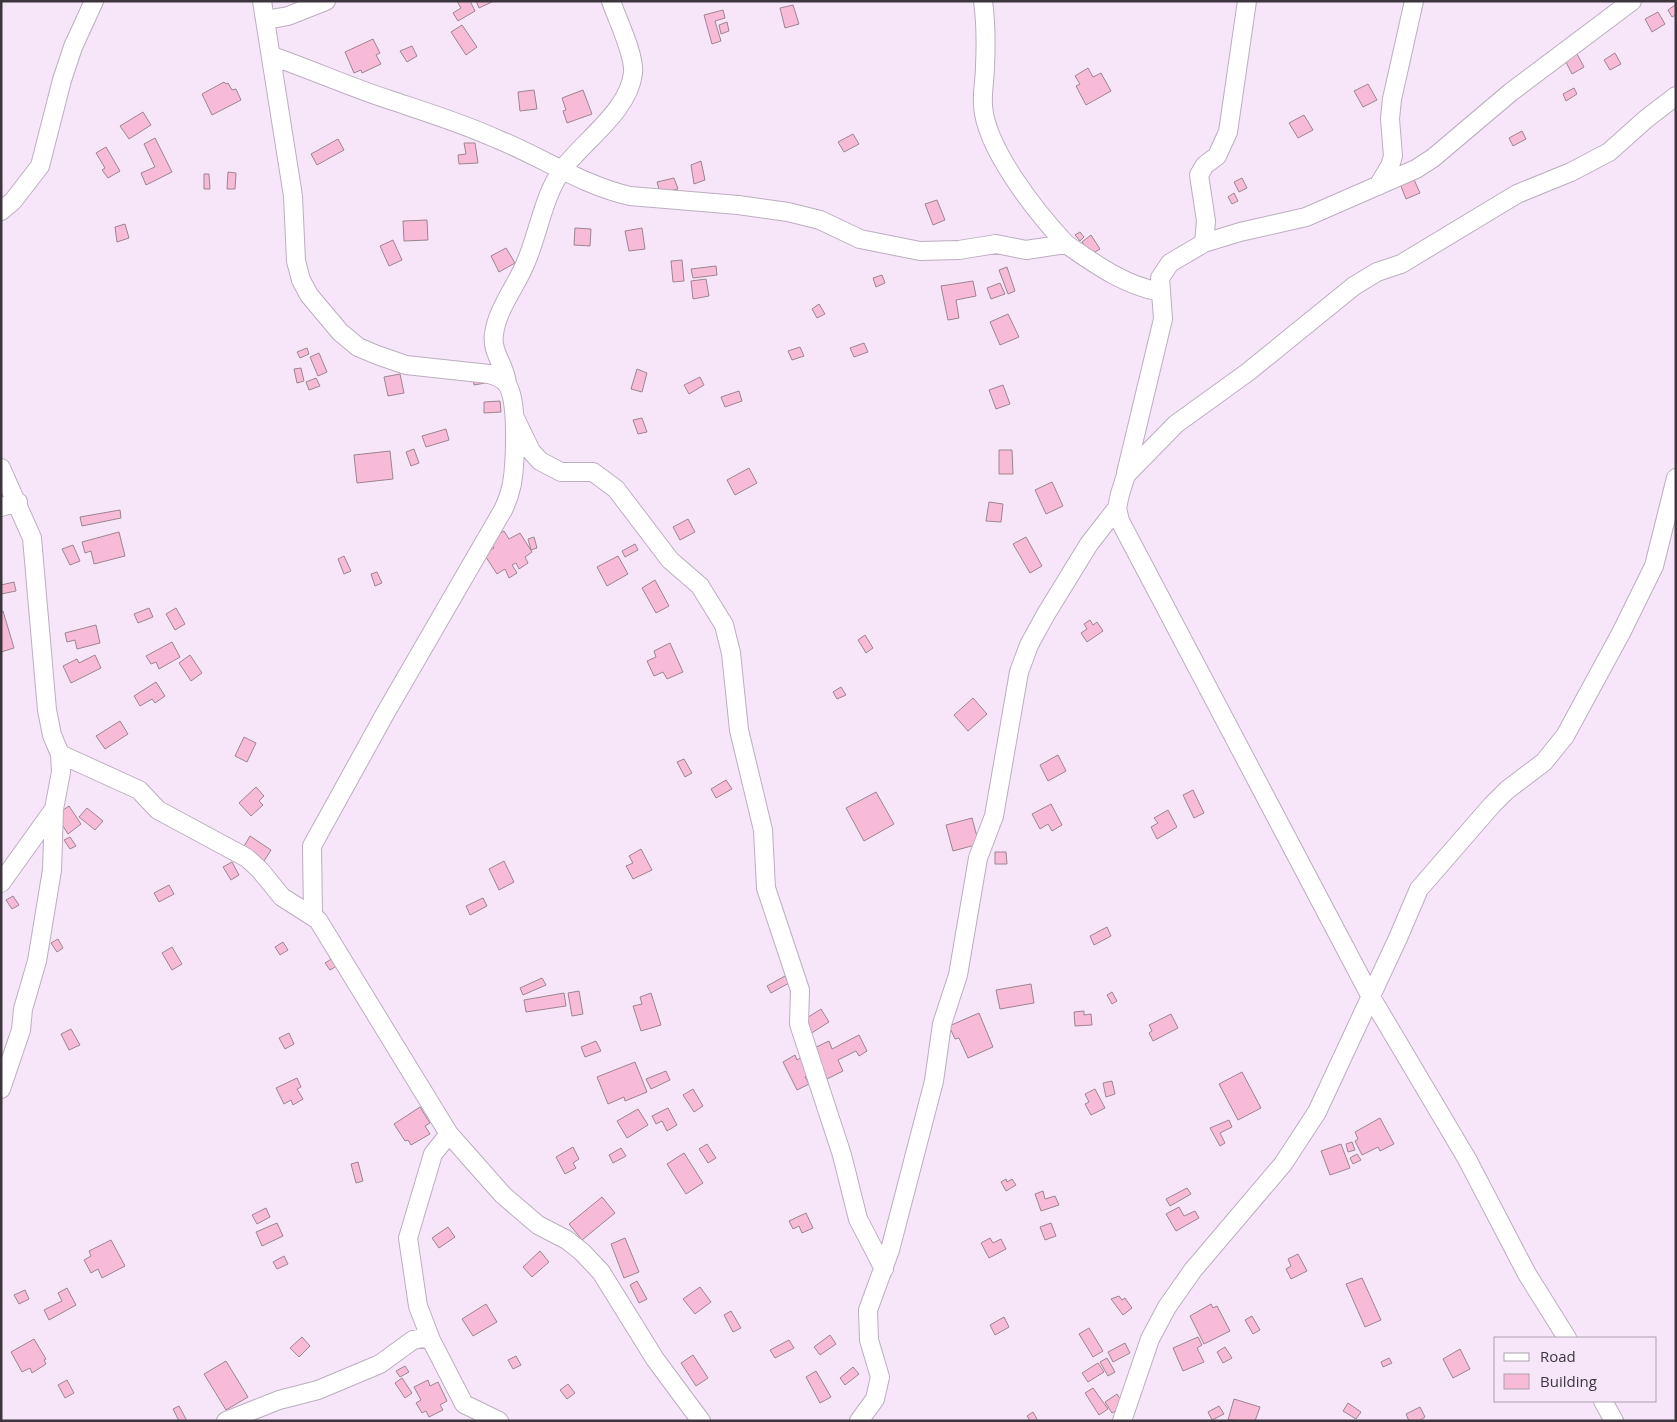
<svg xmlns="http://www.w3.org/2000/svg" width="1677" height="1422" font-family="'Open Sans',sans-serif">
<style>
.building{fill:#f8bbd7;stroke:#9c858f}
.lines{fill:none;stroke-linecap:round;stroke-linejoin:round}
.minor-casing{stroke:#bcadc0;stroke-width:20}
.minor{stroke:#fff;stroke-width:18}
</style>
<rect width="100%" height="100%" fill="#f7e6fa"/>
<!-- building -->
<path class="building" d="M457,1h13l5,10 -17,10 -5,-8 8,-5z
M476,1h18l-15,7z
M793,5l6,19 -14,4 -5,-20z
M1675,5l1,10 -4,2 -4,-7z
M723,10l2,8 -10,3 6,20 -9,3 -8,-29z
M1658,12l7,12 -13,8 -7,-13z
M727,22l2,9 -8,3 -2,-9z
M462,25l15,22 -11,8 -15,-23z
M373,39l7,14 -4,2 5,9 -19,9 -1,-3 -7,3 -9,-21z
M412,46l5,10 -10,6 -7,-11z
M1615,53l6,11 -11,6 -6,-10z
M1577,54l7,13 -12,7 -7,-14z
M1088,68l5,9 8,-4 10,18 -25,14 -10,-19 4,-2 -5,-8z
M224,82l2,2 2,-1 4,7 4,-1 5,11 -29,15 -10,-21z
M1368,84l9,16 -14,7 -9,-16z
M1574,88l3,6 -11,7 -3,-7z
M534,90l3,19 -17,2 -2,-19z
M583,90l9,24 -25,9 -4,-12 3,-1 -4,-12z
M143,112l8,13 -22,14 -9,-13z
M1304,115l9,15 -15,8 -9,-15z
M1522,131l4,8 -13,7 -4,-8z
M853,134l6,10 -15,8 -6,-10z
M155,138l17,34 -26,13 -5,-12 14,-6 -11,-23z
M338,139l6,11 -27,15 -6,-11z
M464,143h11l3,20 -19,1 -1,-9 8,-1z
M106,147l14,24 -12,7 -6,-8 3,-2 -9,-15z
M701,161l4,19 -11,4 -3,-19z
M228,172l8,1 -1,16h-8z
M204,174h5l1,15h-6z
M1412,175l8,18 -14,6 -7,-18z
M674,178l4,11 -18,4 -3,-11z
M1242,178l5,10 -8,4 -5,-10z
M1234,193l4,8 -6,3 -4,-7z
M937,200l8,20 -12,5 -8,-21z
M427,220l1,20 -24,1 -1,-20z
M125,224l4,14 -12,4 -2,-15z
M575,228l16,1 -1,17 -16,-1z
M642,228l3,21 -16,2 -4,-20z
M1080,232l4,5 -4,4 -5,-6z
M1091,235l9,14 -10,6 -8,-13z
M393,240l9,20 -13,6 -9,-20z
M506,248l9,15 -16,9 -8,-16z
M682,260l2,21 -11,1 -2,-21z
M716,266l1,9 -24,3 -2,-9z
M1007,267l8,24 -7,3 -9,-24z
M882,275l3,8 -9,4 -3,-9z
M706,279l3,17 -16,3 -2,-18z
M973,281l3,15 -20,4 3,18 -11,2 -7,-34z
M1000,283l5,11 -14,5 -4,-11z
M819,304l6,10 -8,4 -5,-9z
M1008,314l11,23 -19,8 -10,-23z
M864,343l4,9 -14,5 -4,-9z
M800,347l4,9 -12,4 -4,-9z
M307,348l2,6 -9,4 -3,-6z
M319,353l8,19 -9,4 -8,-19z
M301,368l3,13 -7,2 -3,-14z
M637,369l10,4 -5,19 -11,-3z
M400,374l4,19 -16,3 -4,-19z
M483,375l2,8 -11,2 -1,-7z
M700,377l4,8 -15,9 -5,-9z
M316,378l4,8 -11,4 -3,-8z
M1003,385l7,19 -14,5 -7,-19z
M739,391l3,10 -17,6 -4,-10z
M500,401l1,11 -17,1v-11z
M642,418l5,14 -9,2 -5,-14z
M446,429l3,11 -23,7 -4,-11z
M414,449l5,14 -8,3 -5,-14z
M999,450h13l1,24h-14z
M390,451l3,28 -36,4 -3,-28z
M749,468l8,15 -22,12 -8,-15z
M1052,482l11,24 -17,8 -11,-24z
M989,502l14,2 -2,18 -15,-1z
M120,510l1,8 -39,8 -2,-9z
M688,519l7,13 -15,8 -7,-13z
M504,531l5,8 11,-6 12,19 -7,5 3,6 -9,6 -3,-6 -4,2 5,8 -8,5 -4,-9 -8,5 -13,-20 10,-6 -5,-8z
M119,532l6,24 -31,8 -3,-13 -6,2 -3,-11z
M534,537l3,11 -6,2 -3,-11z
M1026,537l16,29 -12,7 -17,-29z
M635,544l3,6 -13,7 -3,-6z
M73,545l7,16 -10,4 -8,-16z
M344,556l7,15 -7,3 -6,-15z
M618,556l10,18 -21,12 -10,-19z
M377,572l5,11 -7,3 -4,-12z
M655,580l14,26 -13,7 -14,-25z
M14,582l2,9 -15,3v-9z
M149,608l4,9 -15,6 -4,-9z
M176,608l9,16 -10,6 -9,-16z
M3,611l11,37 -13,4v-40z
M1090,620l3,5 4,-3 6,9 -16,11 -6,-9 6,-4 -3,-5z
M96,625l4,18 -23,6 -2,-9 -8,2 -2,-9z
M865,635l8,13 -7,5 -8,-13z
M172,642l8,15 -21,12 -3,-7 -5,2 -5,-8z
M670,643l13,29 -16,7 -4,-7 -9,4 -7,-15 9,-4 -2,-6z
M95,655l6,13 -30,15 -8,-17 14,-7 2,4z
M190,655l12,18 -11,8 -12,-18z
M156,682l9,14 -10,7 -3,-4 -12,7 -6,-10z
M841,687l5,8 -9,4 -4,-7z
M973,698l14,16 -19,17 -14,-16z
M120,721l8,13 -23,15 -9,-13z
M244,737l12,6 -9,19 -12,-6z
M1058,755l8,16 -18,10 -8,-16z
M684,759l8,14 -7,4 -8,-15z
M726,780l6,9 -16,9 -5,-9z
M256,787l8,9 -5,5 4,4 -12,11 -12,-13z
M1193,790l11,23 -10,5 -11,-23z
M876,792l18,32 -30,17 -18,-33z
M1051,804l11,21 -10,6 -4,-7 -8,5 -8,-15z
M69,806l12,18 -13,10 -12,-19z
M87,808l16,13 -8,9 -16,-13z
M1168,810l9,17 -20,12 -6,-12 7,-4 -4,-5z
M972,818l7,26 -26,7 -7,-26z
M250,836l21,14 -7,11 -21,-13z
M70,837l6,9 -6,3 -6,-9z
M641,849l11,21 -19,9 -7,-13 7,-3 -4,-7z
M995,852h11l1,12h-12z
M504,861l10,21 -15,8 -10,-21z
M232,862l7,13 -8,5 -8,-13z
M169,885l5,9 -15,8 -5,-9z
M13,896l6,9 -7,4 -6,-9z
M483,898l4,8 -17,9 -4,-9z
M1107,927l4,9 -17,9 -4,-9z
M58,939l5,9 -6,4 -6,-9z
M283,942l5,8 -8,5 -5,-8z
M172,947l10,17 -10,6 -10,-17z
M336,956l4,8 -10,6 -5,-7z
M785,976l4,7 -18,10 -4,-7z
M542,978l4,7 -23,10 -3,-7z
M1031,984l3,19 -34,6 -4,-19z
M579,991l4,23 -11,2 -4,-23z
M1112,992l5,9 -5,3 -5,-9z
M564,993l2,13 -40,6 -2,-12z
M651,993l10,32 -20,6 -8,-25 9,-2 -2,-7z
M821,1009l8,13 -19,12 -8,-13z
M1084,1011v4l7,-1 1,11 -17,1 -1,-14z
M979,1013l14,34 -25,11 -9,-20 -4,1 -6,-13z
M1171,1014l7,14 -25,13 -4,-8 3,-2 -3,-6z
M71,1029l9,16 -11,5 -8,-16z
M289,1033l5,11 -9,5 -6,-11z
M859,1035l8,16 -8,5 -3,-5 -18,9 5,11 -18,9 -15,-30 19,-9 3,8z
M596,1041l5,10 -16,6 -4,-10z
M795,1055l2,5 7,-4 8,17 -7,4 4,7 -12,6 -14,-28z
M635,1062l12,30 -22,9 -1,-4 -16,7 -11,-27z
M666,1071l4,9 -19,9 -5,-10z
M1242,1072l19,36 -23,12 -19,-36z
M297,1078l4,9 -4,2 6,10 -10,6 -2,-5 -7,4 -8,-16z
M1112,1081l3,13 -9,3 -3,-14z
M693,1089l10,17 -9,6 -11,-17z
M1095,1089l10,19 -14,7 -6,-11 4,-2 -4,-8z
M420,1107l10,16 -5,3 5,8 -19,11 -3,-5 -3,1 -11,-17z
M668,1108l9,17 -10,6 -5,-10 -6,3 -4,-8z
M638,1109l10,16 -21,13 -10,-17z
M1380,1118l14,26 -14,7 -2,-4 -16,8 -7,-14 3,-2 -3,-7z
M1229,1120l3,7 -12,6 5,10 -5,3 -10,-18z
M1352,1142l3,8 -7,2 -2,-8z
M707,1144l9,14 -8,5 -9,-14z
M1341,1144l9,24 -20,7 -9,-24z
M573,1147l6,12 -6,4 3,5 -11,6 -9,-17z
M621,1148l5,8 -13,7 -4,-8z
M684,1153l19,30 -17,11 -19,-30z
M1357,1154l4,6 -8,4 -3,-6z
M358,1162l5,19 -7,2 -5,-19z
M1006,1179l1,3 5,-3 4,6 -10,6 -5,-9z
M1187,1188l4,6 -21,12 -4,-7z
M1043,1191l2,8 10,-3 4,9 -18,6 -6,-17z
M602,1197l13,16 -33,27 -13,-16z
M1179,1207l5,9 11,-5 4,7 -23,13 -10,-17z
M266,1208l4,9 -13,7 -5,-9z
M806,1213l7,15 -11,5 -3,-7 -6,3 -4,-8z
M277,1223l6,13 -21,10 -6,-14z
M1051,1223l5,13 -11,4 -5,-13z
M448,1227l7,10 -16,11 -7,-10z
M625,1238l14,34 -15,6 -13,-34z
M990,1238l3,5 8,-4 5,10 -17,9 -8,-15z
M111,1240l14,26 -23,12 -4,-9 -7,4 -7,-13 7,-4 -2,-5z
M540,1251l9,11 -17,15 -9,-10z
M1298,1254l9,17 -16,8 -5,-10 5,-3 -3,-7z
M284,1256l4,8 -11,5 -4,-7z
M1362,1278l19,42 -16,7 -19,-43z
M637,1281l10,18 -8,4 -9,-18z
M700,1287l11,15 -16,12 -12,-15z
M67,1288l9,17 -27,15 -5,-10 18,-9 -4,-8z
M25,1290l4,9 -10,5 -5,-9z
M1119,1296l3,4 3,-2 7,10 -9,7 -12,-16z
M486,1304l11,18 -24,14 -11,-17z
M1211,1304l2,4 4,-2 13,25 -26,13 -14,-28z
M731,1311l10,17 -8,4 -9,-17z
M1252,1316l8,14 -7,4 -8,-14z
M1004,1317l5,10 -14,8 -5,-10z
M1089,1328l14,23 -10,6 -14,-23z
M830,1335l6,9 -16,11 -6,-8z
M302,1337l8,9 -11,11 -9,-9z
M1198,1337l4,8 -5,3 7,14 -21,9 -10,-23z
M34,1339l12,20 -2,1 2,4 -14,9 -2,-5 -8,4 -11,-20z
M789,1340l5,8 -19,10 -5,-8z
M1125,1343l5,10 -17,9 -5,-10z
M1225,1347l7,11 -9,5 -6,-11z
M1460,1349l10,20 -17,9 -10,-19z
M693,1355l15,23 -12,8 -15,-23z
M516,1356l5,9 -8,4 -5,-9z
M1107,1358l8,14 -7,4 -8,-14z
M1389,1358l3,5 -9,4 -2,-5z
M226,1361l22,36 -22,13 -22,-36z
M1098,1363l6,9 -16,10 -6,-9z
M405,1366l4,6 -9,5 -4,-6z
M853,1367l6,7 -14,11 -5,-7z
M816,1371l15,26 -11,6 -14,-26z
M402,1378l10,15 -7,5 -10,-15z
M67,1380l7,13 -9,5 -7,-13z
M428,1380l2,6 8,-4 9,19 -7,4 3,5 -14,7 -3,-6 -4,2 -6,-10 5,-3 -7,-13z
M568,1384l7,9 -8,6 -7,-9z
M1093,1388l15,21 -9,6 -14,-22z
M1117,1394l7,11 -12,8 -7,-11z
M1234,1399l26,8 -5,14 -27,-1z
M1348,1403l13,9 -5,7 -13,-8z
M179,1406l8,15h-8l-6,-12z
M1219,1406l5,8 -12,6 -4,-8z
M1420,1407l5,10 -6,4h-10l-3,-7z
M1033,1412l5,9h-8l-3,-5z"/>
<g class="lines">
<!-- minor casing -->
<g class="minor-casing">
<path id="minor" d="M262,1l31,195 3,65 5,19 8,15 31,37 18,15 19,8 29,10 83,9c7,2 13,4 17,9 13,15 9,82 6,101 -2,9 -5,18 -9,26l-117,202 -74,134 1,69
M983,1c3,22 3,44 2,65 0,13 -3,26 -2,39 2,43 54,108 83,139
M266,20l22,-4 38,-15
M272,56c40,14 78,31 118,44 36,12 72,23 107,39 45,18 85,46 133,57l108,9 50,7 32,8 40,19 60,12 39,-1 37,-6 30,6 40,-6c29,20 59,42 95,48
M1378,186l12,-20 3,-10 -3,-37 2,-20 22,-98
M1,211l12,-10 27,-35 22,-86 11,-33 21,-46
M1204,243l2,-22 -7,-46 6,-10 12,-9 11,-24 19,-131
M507,384c-1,-18 -16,-31 -13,-50 3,-25 23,-49 32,-72 13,-30 17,-65 36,-92 21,-29 67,-59 71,-97 2,-18 -16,-54 -22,-72
M516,420l15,31 9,10 21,11h32l23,17 54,71 30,26 24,39 7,28 8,77 24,100 3,58 34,102 -1,34 43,131 16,64 26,50
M1,468l31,70 15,172 5,25 8,19 1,18 -7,37 -2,61 -15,91 -14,48 -2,21 -20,59
M1126,473l37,-154 -3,-41 10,-15 34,-20 36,-11 66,-15 110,-48 17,-11 78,-66 121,-91
M1,507l17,-5
M60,754l79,36 19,20 89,48 13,12 22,27 36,23 131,214 54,61 35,30 29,15 15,12 19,20 54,87 46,62
M1,883l53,-74
M1567,1338l-40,-64 -60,-115 -96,-162 -231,-438 -20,-38 -3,-13 3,-14 6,-19 50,-51 72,-52 106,-86 23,-14 24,-8 116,-70 54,-22 38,-20 37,-33 30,-23
M431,1340l-13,-34 -10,-68 25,-84 16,-20
M1603,1401l11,20
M226,1421l53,-21 39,-10 62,-26 33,-24 10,-2 8,2 33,64 35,17
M859,1421l16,-22 5,-22 -11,-37 -1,-30 22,-60 44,-169 8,-57 16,-49 20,-117 16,-42 25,-144 10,-27 17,-31 43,-70 28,-36
M1122,1421l28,-82 17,-32 26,-37 90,-106 34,-52 81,-174 21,-49 73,-84 15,-15 37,-28 21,-26 56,-103 33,-67 22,-88"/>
</g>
<!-- minor -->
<use href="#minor" class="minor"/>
</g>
<!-- border -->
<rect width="1677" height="1422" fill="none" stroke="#3c353d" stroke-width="5"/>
<!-- legend -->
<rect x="1494" y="1337" width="162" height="65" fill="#f7e6fa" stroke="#ac9fae"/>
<rect x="1504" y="1353" width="25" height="8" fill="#ffffff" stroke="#ac9fae"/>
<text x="1540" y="1362" font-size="15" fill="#3c353d">Road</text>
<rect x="1504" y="1374" width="25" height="15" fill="#f8bbd7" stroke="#ac9fae"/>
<text x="1540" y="1387" font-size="15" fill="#3c353d">Building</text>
</svg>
